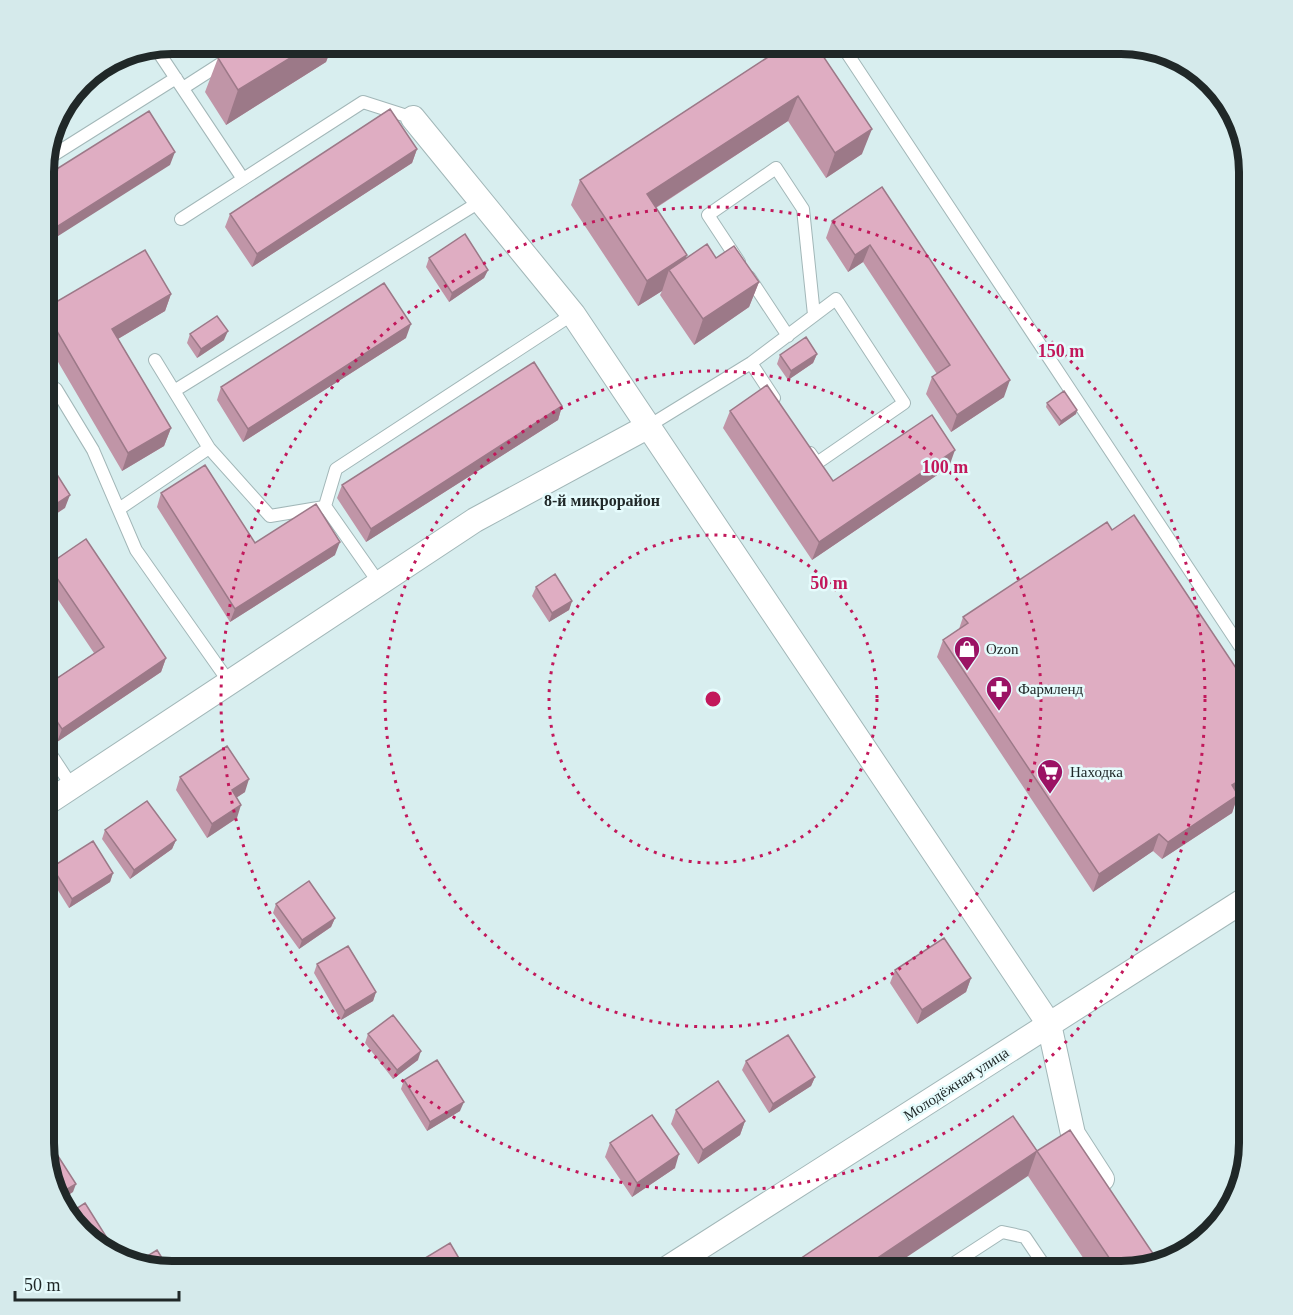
<svg xmlns="http://www.w3.org/2000/svg" width="1293" height="1315" font-family="Georgia,serif">
<style>
.lines{fill:none;stroke-linecap:round;stroke-linejoin:round}
.service-casing{stroke:#a2b7b8;stroke-width:14}
.minor-casing{stroke:#a2b7b8;stroke-width:26}
.service{stroke:#fff;stroke-width:12}
.minor{stroke:#fff;stroke-width:24}
.wall{fill:#c095a7}
.shaded-wall{fill:#9c7988}
.building{fill:#dfadc2;stroke:#9c7988;stroke-width:1.5}
.ring{fill:none;stroke:#c2185b;stroke-width:3;stroke-dasharray:3 6}
.labels{text-anchor:middle;stroke-width:5;stroke-linejoin:round;paint-order:stroke}
.poi-label{font-size:15px;fill:#202828;stroke:#e5fbfc;text-anchor:start}
.street-label{font-size:15px;fill:#202828;stroke:#e5fbfc}
.neighbourhood-label{font-size:16px;font-weight:bold;fill:#202828;stroke:#e5fbfc}
.rim{fill:none;stroke:#202828;stroke-width:8}
.centre{fill:#c2185b;stroke:#e5fbfc;stroke-width:3}
.ring-label{font-size:18px;text-anchor:middle;font-weight:bold;fill:#c2185b;stroke:#e5fbfc;stroke-width:5;stroke-linejoin:round;paint-order:stroke}
</style>
<rect width="100%" height="100%" fill="#d8eeef"/>
<g class="lines">
<!-- service casing -->
<g class="service-casing">
<path id="service" d="M841,44l408,616
M155,47l88,132
M183,88l56,-36 -6,-8
M44,161l132,-83
M181,219l182,-117 50,16
M739,262l-31,-47 68,-47 27,41 11,106
M749,277l39,59
M155,360l54,88 61,68 54,-9
M751,363l23,35
M44,382l12,7 37,61 43,100 93,132
M174,391l307,-190
M647,427l104,-64 85,-64 68,104 -87,60 -7,-10
M119,509l90,-61
M379,583l-54,-77 11,-37 237,-155
M44,744l27,41
M942,1271l60,-39 23,5 23,34"/>
</g>
<!-- minor casing -->
<g class="minor-casing">
<path id="minor" d="M413,118l160,196 476,710 24,110 29,45
M44,805l431,-285 172,-93
M663,1271l586,-374"/>
</g>
<!-- service -->
<use href="#service" class="service"/>
<!-- minor -->
<use href="#minor" class="minor"/>
</g>
<!-- wall -->
<path class="wall" d="M240,44h93l-7,18 -100,63 -21,-33 13,-34z
M788,44l74,110 -36,24 -38,-57 -132,87 30,51 30,-1 43,24 -10,25 -55,38 -34,-50 2,-4 -24,15 -67,-101 9,-25z
M417,149l-5,14 -160,104 -27,-40 5,-13z
M882,187l122,210 -53,35 -25,-38 6,-17 5,-3 -74,-112 -15,10 -22,-34 6,-17z
M429,258l59,12 -4,8 -35,24 -23,-35z
M171,294l-6,17 -47,28 53,89 -7,18 -42,25 -78,-133v-29z
M190,334l34,6 -27,18 -10,-15z
M406,338l-163,104 -26,-42 4,-13z
M817,354l-4,9 -25,17 -11,-16 3,-9z
M1047,403l30,7 -1,4 -17,12 -13,-19z
M562,406l-4,14 -192,122 -29,-44 5,-13z
M730,411l103,70 116,-14 -137,93 -89,-132z
M161,493l94,50 80,12 -105,67 -73,-115z
M1112,530l138,159v98l-12,8 -6,18 -70,46 -9,-8 -60,41 -156,-235 6,-17 16,-11 4,-12z
M48,565l118,93 -5,14 -104,70 -13,-20v-35l50,-34 -50,-74z
M536,587l36,14 -3,9 -20,12 -17,-26z
M180,777l65,15 -8,5v21l-30,20 -31,-48z
M105,830l71,10 -4,9 -42,30 -28,-40z
M52,867l61,6 -3,9 -41,26 -20,-32z
M276,904l59,14 -4,9 -32,22 -26,-36z
M317,964l59,28 -3,9 -32,19 -27,-47z
M895,970l76,8 -5,14 -49,32 -27,-41z
M368,1034l50,26 -25,19 -28,-36z
M1250,1054v28l-9,-13 5,-13z
M746,1061l69,16 -4,9 -42,27 -27,-43z
M404,1080l56,31 -33,20 -26,-42z
M676,1110l69,11 -5,14 -42,29 -27,-40z
M1013,1116l108,155h-29l-64,-95z
M610,1143l65,25 -43,29 -27,-40z"/>
<!-- shaded-wall -->
<path class="shaded-wall" d="M313,44h20l-7,18 -100,63 12,-35z
M798,96l-10,25 -150,98 9,-25z
M872,129l-10,25 -36,24 9,-25z
M417,149l-5,14 -160,104 5,-13z
M175,152l-5,13 -126,80v-10z
M870,245l-7,17 -15,10 7,-17z
M687,255l-9,25 -9,-10 -7,21 -24,15 9,-25z
M488,270l-4,8 -35,24 3,-9z
M759,282l-10,25 -55,38 9,-26z
M171,294l-6,17 -59,35 6,-17z
M411,324l-5,14 -163,104 5,-13z
M228,331l-4,9 -27,18 4,-9z
M817,354l-4,9 -25,17 3,-9z
M1010,380l-6,17 -53,35 6,-17z
M562,406l-4,14 -192,122 5,-13z
M1077,410l-1,4 -17,12 2,-5z
M171,428l-7,18 -42,25 6,-18z
M955,450l-6,17 -137,93 7,-18z
M70,495l-5,13 -21,14v-10z
M340,542l-5,13 -105,67 5,-13z
M572,601l-3,9 -20,12 3,-9z
M166,658l-5,14 -104,70 5,-13z
M1250,774v13l-25,16 7,-18z
M249,779l-4,13 -18,12 5,-14z
M1238,795l-6,18 -70,46 6,-17z
M241,805l-4,13 -30,20 5,-14z
M1159,834l-6,17 -60,41 6,-18z
M176,840l-4,9 -42,30 4,-9z
M113,873l-3,9 -41,26 3,-9z
M335,918l-4,9 -32,22 3,-9z
M48,924l-3,9 -1,1v-7z
M971,978l-5,14 -49,32 5,-14z
M376,992l-3,9 -32,19 4,-9z
M421,1051l-3,9 -25,19 4,-9z
M815,1077l-4,9 -42,27 4,-9z
M464,1102l-4,9 -33,20 3,-9z
M745,1121l-5,14 -42,29 5,-14z
M1037,1151l-9,25 -142,95h-28z
M679,1154l-4,14 -43,29 5,-14z
M76,1184l-3,8 -13,9 -3,-6z
M107,1238l-3,9 -2,1 -5,-4z"/>
<!-- building -->
<path class="building" d="M240,44h73l-75,46 -20,-32z
M788,44h27l57,85 -37,24 -37,-57 -151,98 40,61 -40,26 -67,-101z
M390,109l27,40 -160,105 -27,-40z
M149,111l26,41 -131,83v-58z
M882,187l128,193 -53,35 -25,-38 18,-12 -80,-120 -15,10 -23,-34z
M465,234l23,36 -36,23 -23,-35z
M707,244l9,14 18,-12 25,36 -56,37 -34,-49z
M145,250l26,44 -59,35 59,99 -43,25 -84,-144z
M384,283l27,41 -163,105 -27,-42z
M217,316l11,15 -27,18 -11,-15z
M806,337l11,17 -26,17 -11,-16z
M534,362l28,44 -191,123 -29,-44z
M767,385l66,96 99,-66 23,35 -136,92 -89,-131z
M1064,391l13,19 -16,11 -14,-18z
M44,454l26,41 -26,17z
M205,465l50,78 61,-39 24,38 -105,67 -74,-116z
M1134,515l116,174v85l-18,11 6,10 -70,47 -9,-8 -60,40 -156,-234 25,-17 -5,-6 144,-95 5,8z
M86,539l80,119 -104,71 -18,-27v-15l60,-40 -56,-82z
M555,574l17,27 -20,12 -16,-26z
M227,746l22,33 -17,11 9,15 -29,19 -32,-47z
M147,801l29,39 -42,30 -29,-40z
M93,841l20,32 -41,26 -20,-32z
M309,881l26,37 -33,22 -26,-36z
M44,917l4,7 -4,3z
M944,938l27,40 -49,32 -27,-40z
M348,946l28,46 -31,19 -28,-47z
M393,1015l28,36 -24,19 -29,-36z
M788,1035l27,42 -42,27 -27,-43z
M1250,1054v8l-4,-6z
M437,1060l27,42 -34,20 -26,-42z
M718,1081l27,40 -42,29 -27,-40z
M44,1111l3,5 -3,2z
M652,1115l27,39 -42,29 -27,-40z
M1013,1116l24,35 33,-21 90,134 -42,7 -81,-120 -179,120h-76z
M49,1142l27,42 -19,11 -7,-11 -6,-39z
M85,1203l22,35 -10,6 -22,-17 -7,-13z
M450,1243l17,29h-65z
M157,1250l13,21 -34,-8z"/>
<!-- distance rings -->
<g class="ring">
<circle cx="713" cy="699" r="164"/>
<circle cx="713" cy="699" r="328"/>
<circle cx="713" cy="699" r="492"/>
</g>
<!-- icons -->
<defs>
<g id="shop-pin" transform="scale(1.35)"><path d="M0 17L-7.5 6A9.5 9.5 0 1 1 7.5 6Z" fill="#9b1364" stroke="#e5fbfc"/><path d="M-5-2.5h2.3a2.7 3.5 0 0 1 5.4 0H5L5.5 6h-11ZM-1.5-2.5h3a1.5 2.3 0 0 0-3 0Z" fill="#fff"/></g>
<g id="pharmacy-pin" transform="scale(1.35)"><path d="M0 17L-7.5 6A9.5 9.5 0 1 1 7.5 6Z" fill="#9b1364" stroke="#e5fbfc"/><path d="M-2-6h4v4h4v4h-4v4h-4v-4h-4v-4h4Z" fill="#fff"/></g>
<g id="supermarket-pin" transform="scale(1.35)"><path d="M0 17L-7.5 6A9.5 9.5 0 1 1 7.5 6Z" fill="#9b1364" stroke="#e5fbfc"/><path d="M-6-5.5h2.5l.6 2H6L4.5 2H-2.5L-4.4-4H-6ZM-1.5 3.2a1.3 1.3 0 1 0 .1 0ZM3 3.2a1.3 1.3 0 1 0 .1 0Z" fill="#fff"/></g>
</defs>
<g fill-rule="evenodd">
<use href="#shop-pin" x="967" y="649"/>
<use href="#pharmacy-pin" x="999" y="689"/>
<use href="#supermarket-pin" x="1050" y="772"/>
</g>
<g class="labels">
<!-- poi labels -->
<g class="poi-label">
<text x="986" y="654">Ozon</text>
<text x="1018" y="694">Фармленд</text>
<text x="1070" y="777">Находка</text>
</g>
<!-- street labels -->
<g class="street-label">
<text transform="translate(956 1084) rotate(-33)" y="5">Молодёжная улица</text>
</g>
<!-- neighbourhood labels -->
<g class="neighbourhood-label">
<text x="602" y="506">8-й микрорайон</text>
</g>
</g>
<!-- crop -->
<path d="M0 0H1293V1315H0ZM172 54H1121A118 118 0 0 1 1239 172V1143A118 118 0 0 1 1121 1261H172A118 118 0 0 1 54 1143V172A118 118 0 0 1 172 54Z" fill="#d5eaeb" fill-rule="evenodd"/>
<path class="rim" d="M172 54H1121A118 118 0 0 1 1239 172V1143A118 118 0 0 1 1121 1261H172A118 118 0 0 1 54 1143V172A118 118 0 0 1 172 54Z"/>
<circle cx="713" cy="699" r="9" class="centre"/>
<g class="ring-label">
<text x="1061" y="357">150 m</text>
<text x="945" y="473">100 m</text>
<text x="829" y="589">50 m</text>
</g>
<!-- scale -->
<path d="M15 1291v9h164v-9" fill="none" stroke="#202828" stroke-width="3"/>
<text x="24" y="1291" font-size="18" fill="#202828" stroke="#e5fbfc" stroke-width="4.5" paint-order="stroke">50 m</text>
</svg>
